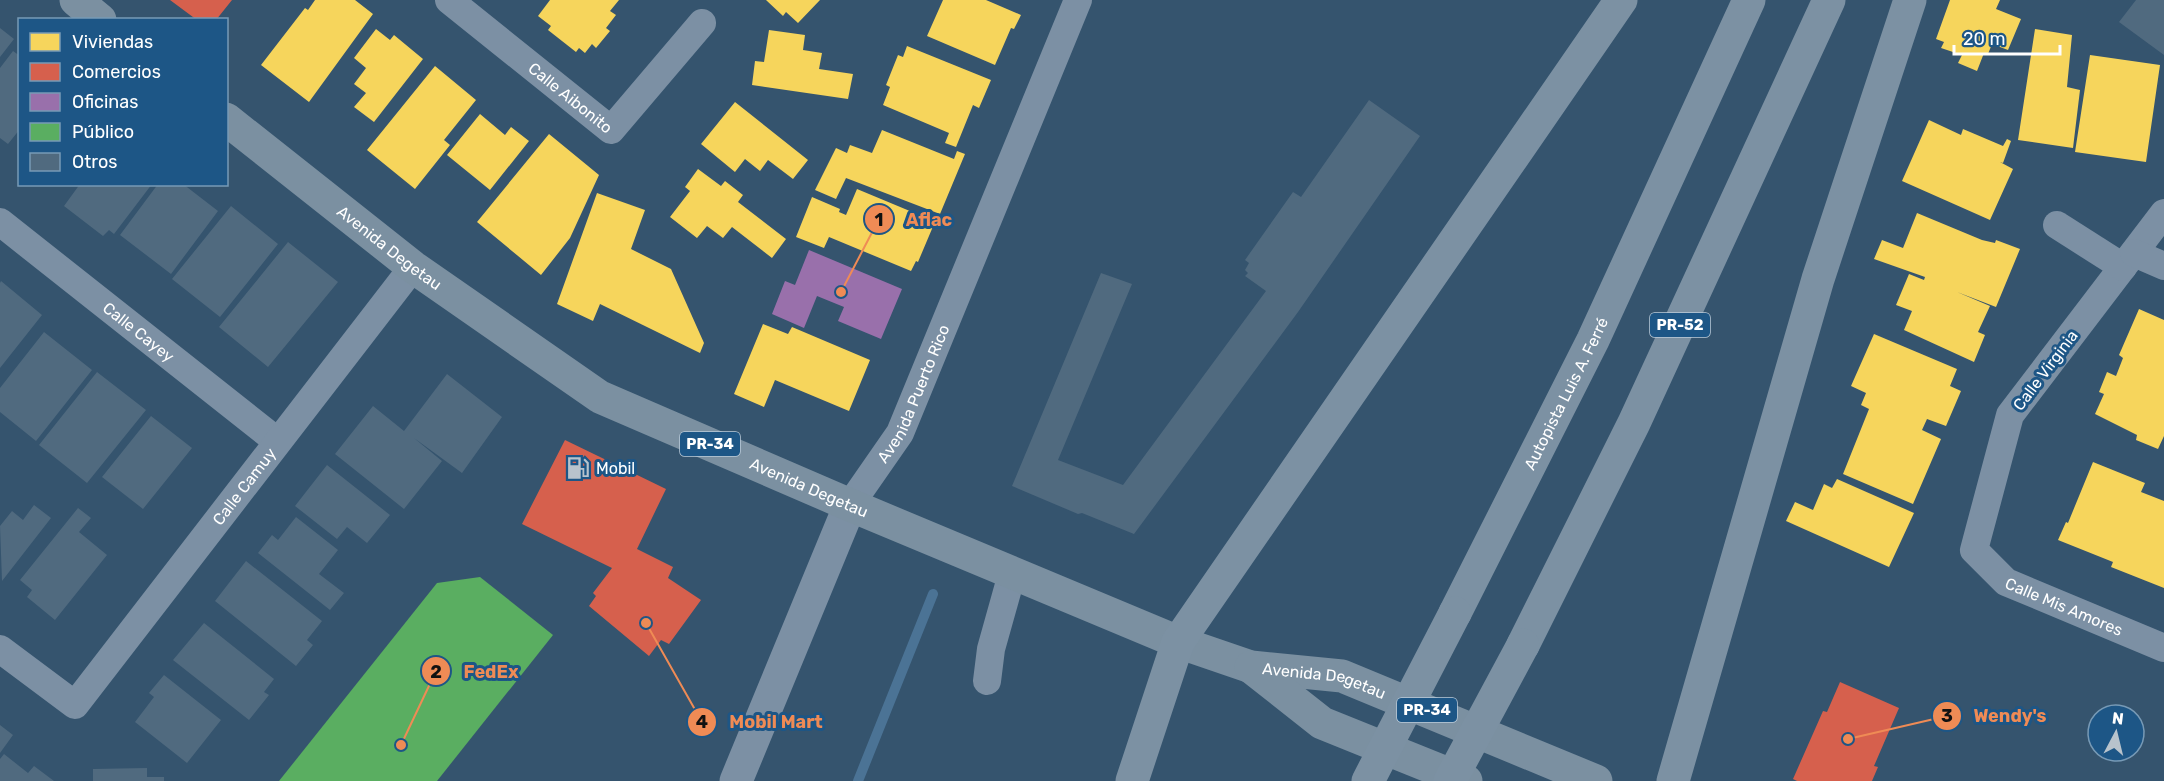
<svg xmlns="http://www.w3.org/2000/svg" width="2164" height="781" font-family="Rubik,sans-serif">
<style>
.homes{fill:#f6d55c}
.shops{fill:#d6604d}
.offices{fill:#9970ab}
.public{fill:#5aae61}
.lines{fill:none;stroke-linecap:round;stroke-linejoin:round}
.stream{stroke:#4b7395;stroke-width:10}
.building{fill:#506a7f}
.minor{stroke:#7c90a4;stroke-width:28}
.tertiary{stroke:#7c90a4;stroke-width:33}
.primary{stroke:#7b90a1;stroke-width:33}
.motorway{stroke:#7c91a3;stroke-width:33}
.motorway-bridge{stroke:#7c91a3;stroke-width:33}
.labels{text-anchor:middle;stroke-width:6;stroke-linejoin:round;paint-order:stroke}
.shield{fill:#1d5686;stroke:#bbccdb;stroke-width:1.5}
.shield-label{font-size:15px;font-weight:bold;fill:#fff}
.street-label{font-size:16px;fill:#fff;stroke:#1d5686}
.poi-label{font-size:16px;fill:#fff;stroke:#1d5686;text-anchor:start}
.leader{fill:none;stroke:#ef8b55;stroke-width:2}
.callout-dot{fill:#ef8b55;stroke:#1d5686;stroke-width:2}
.mark-label{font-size:18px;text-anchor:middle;font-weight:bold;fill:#111}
.callout-label{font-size:18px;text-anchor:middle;font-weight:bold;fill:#ef8b55;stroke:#1d5686;stroke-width:6;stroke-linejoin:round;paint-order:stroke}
</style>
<rect width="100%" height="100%" fill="#35546e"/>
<!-- homes -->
<path class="homes" d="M315,0h40l18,14 -64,88 -48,-37 44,-57 3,2z
M550,0h69l-9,11 6,4 -10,13 4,3 -14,17 -4,-4 -7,9 -6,-5 -3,4 -28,-22 3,-4 -13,-10z
M766,0h54l-22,23 -12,-11 -3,4z
M943,0h43l35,15 -7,14 -3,-1 -16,37 -68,-29z
M1950,0h50l-4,9 25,10 -13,31 -16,-6 -4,10 -4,-1 -7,18 -19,-8 4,-8 -21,-7 3,-6 -8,-3z
M376,29l14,11 4,-5 29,24 -49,63 -20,-15 12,-14 -12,-9 12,-16 -12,-10z
M2035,29l37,6 -5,52 13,3 -7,58 -55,-8z
M769,30l36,5 -2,15 19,3 -3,16 34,5 -5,25 -96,-14 3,-24 9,1z
M907,46l84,34 -12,28 -6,-3 -17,42 -11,-4 4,-10 -66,-28 7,-18 -4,-2 12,-30 5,2z
M2090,55l70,10 -14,97 -71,-10z
M435,66l41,34 -32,40 6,5 -35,44 -48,-39z
M735,102l73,58 -15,19 -25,-19 -8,11 -15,-12 -10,13 -34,-28z
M480,114l25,21 6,-8 18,14 -39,49 -43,-35z
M1929,120l32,15 2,-6 40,17 4,-7 4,2 -8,22 -3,-1 13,7 -23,51 -88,-39z
M882,130l72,29 3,-8 8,3 -25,60 -94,-36 -10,21 -21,-9 21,-42 11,5 3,-8 22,8z
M549,134l50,41 -29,63 -29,37 -64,-53z
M698,169l23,17 4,-5 18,14 -5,7 48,37 -14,19 -40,-31 -9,11 -16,-12 -10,12 -27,-21 20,-26 -5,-4z
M857,189l72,30 2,-5 6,3 -19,45 -2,-1 -5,10 -82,-34 -5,11 -28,-11 16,-40 28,12 -1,3 7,3z
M597,193l48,17 -14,39 40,20 33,74 -4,10 -100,-49 -7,17 -36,-17z
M1917,213l65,27 13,3 1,-3 24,9 -24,58 -39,-15 33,14 -12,26 7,3 -11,27 -70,-32 8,-19 -16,-6 13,-31 15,6 1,-3 -51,-18 8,-19 21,8z
M2139,309l25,11v116l-6,13 -22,-9 1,-5 -42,-21 9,-20 -5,-2 8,-20 9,4 7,-18 -4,-3z
M763,324l25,10 4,-7 78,33 -21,51 -74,-31 -11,27 -30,-13z
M1874,334l83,35 -7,17 11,5 -15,35 -19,-7 -5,11 19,9 -28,65 -70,-30 26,-65 -8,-4 5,-12 -15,-7z
M2093,462l52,21 -4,9 23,9v87l-53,-21 2,-5 -55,-22 8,-18 2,1z
M1837,479l77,34 -25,54 -103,-46 9,-19 18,8 11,-26 8,4z"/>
<!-- shops -->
<path class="shops" d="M170,0h62l-16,20h-19z
M565,440l101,49 -29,60 36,18 -5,11 33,22 -32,44 -8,-4 -12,16 -60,-50 7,-10 -3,-3 19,-25 -90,-44z
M1840,682l59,26 -25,58 4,1 -6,14h-75l-4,-2 30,-68 4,1z"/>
<!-- offices -->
<path class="offices" d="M809,250l93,39 -21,50 -43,-18 6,-14 -27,-11 -13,32 -32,-14 13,-33 10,4z"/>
<!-- public -->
<path class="public" d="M480,577l73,58 -116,146h-158l158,-198z"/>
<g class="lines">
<!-- stream -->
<path class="stream" d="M858,781l75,-187"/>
</g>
<!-- building -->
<path class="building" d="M2136,0h28v55l-45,-33z
M0,28l14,11 -14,18z
M13,51l7,5v73l-12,15 -8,-6v-70z
M1369,100l51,36 -122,176 -164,222 -52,-21 -4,1 -66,-28 89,-213 31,11 -74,176 65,25 143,-194 -21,-15 3,-3 -3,-3 4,-7 -4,-3 48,-68 8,5z
M80,184h72l-38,50 -5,-4 -6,6 -39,-30z
M158,184h25l35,27 -47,63 -51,-39z
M231,206l47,38 -58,73 -48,-38z
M288,242l50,40 -70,85 -49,-40z
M1,281l41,34 -42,53v-85z
M44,332l48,38 -56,71 -36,-29v-24z
M97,372l49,38 -59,73 -48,-38z
M447,374l55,43 -40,56 -48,-35 28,23 -38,48 -69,-55 38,-48 31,25z
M151,416l41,32 -49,61 -41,-32z
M327,465l63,50 -23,28 -20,-16 -10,12 -42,-33z
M34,505l17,13 -49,63 -2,-55 12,-15 11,9z
M78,508l13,10 -12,14 28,23 -52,65 -28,-23 5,-7 -12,-10z
M296,517l42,33 -19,24 25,19 -14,17 -72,-57 14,-18 6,5z
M246,561l76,60 -15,19 6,5 -17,21 -81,-65z
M204,623l70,56 -10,13 5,3 -20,25 -76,-60z
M164,675l57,45 -34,43 -52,-41 19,-25 -5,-4z
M0,725l13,10 -13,18z
M4,754l24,19 6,-7 20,15h-54v-22z
M147,768v9h17v4h-71v-12z"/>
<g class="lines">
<!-- minor -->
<g class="minor">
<path id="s1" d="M449,0l162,130 91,-107"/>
<path id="s2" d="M2164,213l-154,202 -36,135 32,32 158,66"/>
<path id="s3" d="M0,222l277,219"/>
<path d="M2057,225l66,42"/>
<path d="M2134,253l30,13"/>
<path id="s4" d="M850,505l50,-72 178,-433"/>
<path id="s5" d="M0,649l75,56 338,-438"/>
<path d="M987,681l4,-32 21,-75"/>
</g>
<!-- tertiary -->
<path class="tertiary" d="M736,781l114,-276"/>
<!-- primary -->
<g class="primary">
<path d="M76,0l24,20"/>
<path id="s6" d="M226,119l187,148 187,130 250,108 328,137 73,25 91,9 254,105"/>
<path d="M1251,667l71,56 144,58"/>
</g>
<!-- motorway -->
<g class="motorway">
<path id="s7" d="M1455,613l138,-273 156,-340"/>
<path d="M1523,645l111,-222 195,-423"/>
<path d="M1132,781l46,-139 443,-642"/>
<path d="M1673,781l145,-502 92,-279"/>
</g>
<!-- motorway-bridge -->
<path class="motorway-bridge" d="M1368,781l87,-168
M1450,781l73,-136"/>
</g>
<!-- icons -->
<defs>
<g id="fuel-bare" transform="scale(1.8)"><path d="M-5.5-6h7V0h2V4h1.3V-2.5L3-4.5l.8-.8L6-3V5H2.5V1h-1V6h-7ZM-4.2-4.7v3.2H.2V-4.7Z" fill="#b8c3cc" stroke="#1d5686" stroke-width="2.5" paint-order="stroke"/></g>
</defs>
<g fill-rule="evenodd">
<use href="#fuel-bare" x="578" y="468"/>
</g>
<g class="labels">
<!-- shield labels -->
<g class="shield">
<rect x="1650" y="313" width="60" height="24" rx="4.5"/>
<rect x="680" y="432" width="60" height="24" rx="4.5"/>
<rect x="1397" y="698" width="60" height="24" rx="4.5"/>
</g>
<g class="shield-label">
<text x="1680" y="330">PR-52</text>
<text x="710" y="449">PR-34</text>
<text x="1427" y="715">PR-34</text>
</g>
<!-- street labels -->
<g class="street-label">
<text dy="6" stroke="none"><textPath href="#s1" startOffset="156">Calle Aibonito</textPath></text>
<text dy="6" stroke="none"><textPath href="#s6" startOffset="208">Avenida Degetau</textPath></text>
<text dy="6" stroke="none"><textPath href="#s3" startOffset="177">Calle Cayey</textPath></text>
<text transform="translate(2045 370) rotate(-53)" y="6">Calle Virginia</text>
<text dy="6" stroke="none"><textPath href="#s4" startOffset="129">Avenida Puerto Rico</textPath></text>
<text dy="6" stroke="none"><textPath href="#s7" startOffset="246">Autopista Luis A. Ferré</textPath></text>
<text dy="6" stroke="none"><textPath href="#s5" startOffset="370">Calle Camuy</textPath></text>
<text dy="6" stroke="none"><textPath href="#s6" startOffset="694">Avenida Degetau</textPath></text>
<text dy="6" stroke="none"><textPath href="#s2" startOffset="502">Calle Mis Amores</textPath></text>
<text dy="6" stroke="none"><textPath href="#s6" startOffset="1246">Avenida Degetau</textPath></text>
</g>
<!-- poi labels -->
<g class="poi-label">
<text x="596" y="474">Mobil</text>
</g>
</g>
<!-- callouts -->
<path class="leader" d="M841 292L879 219M401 745L436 671M1848 739L1947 716M646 623L702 722"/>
<g class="callout-dot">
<circle cx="841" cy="292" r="6"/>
<circle cx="401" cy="745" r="6"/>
<circle cx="1848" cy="739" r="6"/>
<circle cx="646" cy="623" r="6"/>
<circle cx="879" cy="219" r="15"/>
<circle cx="436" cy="671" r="15"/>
<circle cx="1947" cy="716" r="15"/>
<circle cx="702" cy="722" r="15"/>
</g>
<g class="mark-label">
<text x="879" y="226">1</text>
<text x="436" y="678">2</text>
<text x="1947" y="722">3</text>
<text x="702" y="728">4</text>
</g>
<g class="callout-label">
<text x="929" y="226">Aflac</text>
<text x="491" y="678">FedEx</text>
<text x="2010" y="722">Wendy's</text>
<text x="776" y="728">Mobil Mart</text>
</g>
<!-- legend -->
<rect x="18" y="18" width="210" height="168" fill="#1d5686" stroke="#779ab6" stroke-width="1.5"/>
<rect x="30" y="33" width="30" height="18" fill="#f6d55c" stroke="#779ab6" stroke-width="1.5"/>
<text x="72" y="48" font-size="18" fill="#ffffff">Viviendas</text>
<rect x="30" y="63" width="30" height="18" fill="#d6604d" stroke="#779ab6" stroke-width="1.5"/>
<text x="72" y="78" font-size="18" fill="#ffffff">Comercios</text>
<rect x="30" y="93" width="30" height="18" fill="#9970ab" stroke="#779ab6" stroke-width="1.5"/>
<text x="72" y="108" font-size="18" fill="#ffffff">Oficinas</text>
<rect x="30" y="123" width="30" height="18" fill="#5aae61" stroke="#779ab6" stroke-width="1.5"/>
<text x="72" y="138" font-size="18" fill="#ffffff">Público</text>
<rect x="30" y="153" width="30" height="18" fill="#506a7f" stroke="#779ab6" stroke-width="1.5"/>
<text x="72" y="168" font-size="18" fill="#ffffff">Otros</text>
<!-- north arrow -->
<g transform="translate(2116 733) rotate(7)"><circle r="28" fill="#1d5686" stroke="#779ab6" stroke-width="1.5"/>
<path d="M0-4.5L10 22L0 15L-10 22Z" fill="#b8c3cc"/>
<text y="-9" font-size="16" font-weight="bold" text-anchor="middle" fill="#ffffff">N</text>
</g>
<!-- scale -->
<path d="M1954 45v9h106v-9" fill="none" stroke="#ffffff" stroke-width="3"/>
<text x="1963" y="45" font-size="18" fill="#ffffff" stroke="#1d5686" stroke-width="4.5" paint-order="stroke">20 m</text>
</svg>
